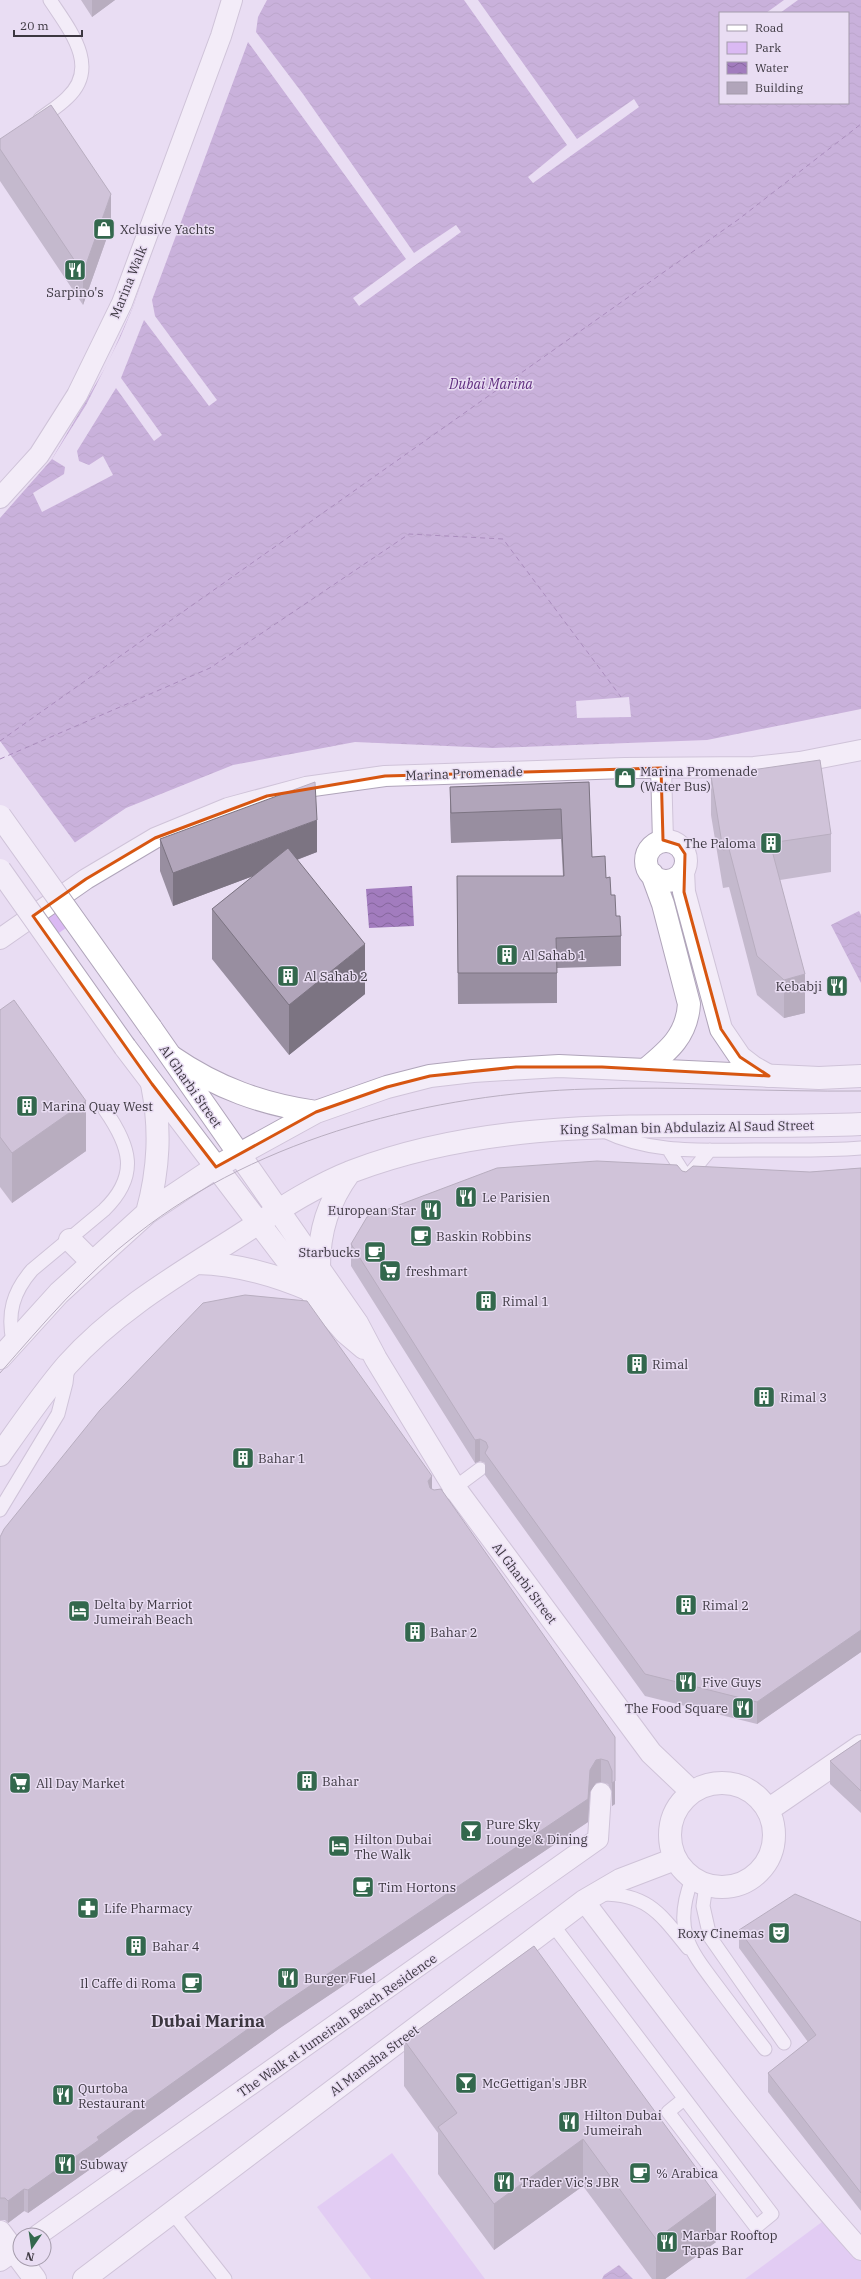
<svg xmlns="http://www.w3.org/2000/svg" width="861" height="2279" font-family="'IBM Plex Serif',serif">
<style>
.green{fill:#dab9f3}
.water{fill:url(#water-waves);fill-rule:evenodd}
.pier{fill:#e9ddf3}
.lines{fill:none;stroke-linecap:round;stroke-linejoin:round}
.ferry{stroke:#602e7f;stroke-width:1;stroke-dasharray:5 4;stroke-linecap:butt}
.service-casing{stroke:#b0a5ba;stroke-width:15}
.pedestrian-casing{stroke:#b0a5ba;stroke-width:22}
.minor-casing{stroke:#b0a5ba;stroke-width:24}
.primary-casing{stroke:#b0a5ba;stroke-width:24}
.service{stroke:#fff;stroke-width:13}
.pedestrian{stroke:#fff;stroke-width:20}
.minor{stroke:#fff;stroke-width:22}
.primary{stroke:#fff;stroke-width:22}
.tram{stroke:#7d7583;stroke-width:1}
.minor-bridge-casing{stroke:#b0a5ba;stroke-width:24;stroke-linecap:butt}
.minor-bridge{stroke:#fff;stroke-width:22}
.wall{fill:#988ea0}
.shaded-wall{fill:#7c7482}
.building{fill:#b1a5ba;stroke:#7c7482}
.marked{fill:none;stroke:#d75611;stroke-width:3;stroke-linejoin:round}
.labels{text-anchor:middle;stroke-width:3;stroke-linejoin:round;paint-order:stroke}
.poi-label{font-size:13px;fill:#3c3740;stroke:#e9ddf3;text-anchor:start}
.street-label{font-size:13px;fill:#3c3740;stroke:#e9ddf3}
.water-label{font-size:14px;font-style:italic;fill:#602e7f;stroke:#e9ddf3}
.district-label{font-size:17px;font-weight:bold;fill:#3c3740;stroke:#e9ddf3}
</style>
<defs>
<pattern id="water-waves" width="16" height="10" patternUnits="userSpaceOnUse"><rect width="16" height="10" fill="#a27cbe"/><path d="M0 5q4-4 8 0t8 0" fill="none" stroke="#85669c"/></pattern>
</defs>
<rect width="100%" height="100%" fill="#e9ddf3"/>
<!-- green -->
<path class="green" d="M54,896l19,27 -24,17 -19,-27z
M392,2153l93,126h-114l-54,-72z
M834,2213l27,33v33h-116z"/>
<!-- water -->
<path class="water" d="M243,0h618v709l-154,31 -214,8 -138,-6 -122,23 -107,43 -126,85v-375l52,-59 56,-96 25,-56 50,-147zM720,13h128v90h-128z
M412,886l2,40 -45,2 -3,-39z
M859,911l2,4v68l-30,-58z
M619,2265l14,14h-31l2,-4z"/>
<!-- pier -->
<path class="pier" d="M243,0h24l-9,17 -2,15 47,62 111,159 42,-28 5,7 -102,74 -6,-8 53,-39 -158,-217 -96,258 3,16 62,84 -8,6 -65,-86 -23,58 41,57 -8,6 -38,-53 -39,63 2,10 10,4 14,-9 10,19 -71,37 -9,-19 31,-19 1,-7 -13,-8 34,-54 34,-67 13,-31 95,-277z
M464,0h14l99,139 57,-40 5,8 -106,76 -5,-6 39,-32z
M784,0h14l-18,13h-14z
M629,697l2,20 -54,1 -1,-17z
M0,741l76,103 -76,51z"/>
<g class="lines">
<!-- ferry -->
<path class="ferry" d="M0,741l739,-522 122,-95
M0,759l210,-91 199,-134 94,5 118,158"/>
<!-- service casing -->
<g class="service-casing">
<path id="service" d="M40,119c9,-7 19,-13 27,-21 34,-31 2,-69 -17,-98
M604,1131c47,23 99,19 150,19 36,0 71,1 107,-2
M669,1150l14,22 2,14
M685,1180l25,-30
M13,1341c-6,-28 0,-49 19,-71l72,-60c36,-35 26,-64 1,-100
M449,1492l31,-23
M0,1510l58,-96 8,-31 2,-18
M692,1879c-20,52 -2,71 28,111 15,20 30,40 45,59
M706,1885l-3,21 7,31 74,106
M599,1894c48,-1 61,19 89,54
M553,1925l219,289 -16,13 -88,-115 16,-13
M172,2212l53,67"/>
</g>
<!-- pedestrian casing -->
<g class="pedestrian-casing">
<path id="pedestrian" d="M0,498l39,-43 38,-60 45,-92 99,-267 11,-36
M661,768l2,73
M0,939l86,-60 69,-41 73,-30 78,-21 79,-11 240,-8 129,-1 46,-5 61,-12
M584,1901c90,118 178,239 277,349
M38,2235l560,-396 3,-46
M0,2261l20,-14"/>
</g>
<!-- minor casing -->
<g class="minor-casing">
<path id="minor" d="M646 861a20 20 0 1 1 40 0a20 20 0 1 1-40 0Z
M683,871l1,21 37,137 19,28 13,10 16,9
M151,1028l206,295 19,36 78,128 197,266 41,39
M125,1047l193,254 27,31 19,16
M645,1070c23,-19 42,-34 44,-66l-26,-100 -11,-30
M670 1835a52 52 0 1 1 104 0a52 52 0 1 1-104 0Z
M768,1810l93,-64
M0,2232l35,47
M84,2279l500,-378 36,-21 55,-21"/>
</g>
<!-- primary casing -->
<g class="primary-casing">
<path id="primary" d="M172,1057c45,31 90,47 144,55
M147,1213c12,-44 14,-84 5,-129
M70,1240l22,22
M197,1263c40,1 76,11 113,27
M319,1267c0,-36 9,-65 31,-95
M0,1358l59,-65 88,-80 69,-46 100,-55 71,-25 43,-11 43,-5 86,-5 260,12 42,-2
M0,1455c21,-30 43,-62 67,-90 43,-48 97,-82 151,-116 44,-27 86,-59 135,-78 163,-62 338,-39 508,-47"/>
</g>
<!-- service -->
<use href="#service" class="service"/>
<!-- pedestrian -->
<use href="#pedestrian" class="pedestrian"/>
<!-- minor -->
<use href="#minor" class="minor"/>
<!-- primary -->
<use href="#primary" class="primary"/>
<!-- tram -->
<path class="tram" d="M0,1373c43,-49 85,-99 137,-139 123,-97 297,-141 452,-145 91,-3 181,3 272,2"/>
<!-- minor-bridge casing -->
<g class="minor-bridge-casing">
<path id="minor-bridge" d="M0,816l151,212
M0,870l125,177"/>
</g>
<!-- minor-bridge -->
<use href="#minor-bridge" class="minor-bridge"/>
</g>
<!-- wall -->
<path class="wall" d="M81,0h34l-23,17z
M0,139l111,87 -28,79 -83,-124z
M711,776l120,58v38l-51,8 25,133 -21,5 -27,-23 -28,-108 -6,1 -12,-73z
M589,782l3,75 14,21 5,17 10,41v30l-64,2v35l-99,1 -1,-128h106l-2,-37 -110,4 -1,-26v-30z
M160,839l157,13 -20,8 68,134 -76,61 -77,-96v-50l41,-33 -80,30 -13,-35z
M0,1010l86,141 -74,52 -12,-16z
M861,1168v484l-104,72 -112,-28 -160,-221v-12l-5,-2 -5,2 -124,-197v-22l331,-73 4,1h124z
M432,1489l183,248v67l-3,2v-14l-4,-8 -7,-2 -5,1 -6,9 -2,30 -308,206 -181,130v5l-71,50 -4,-2 -16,12 -3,-3h-5v-683z
M861,1740v73l-31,-29v-23z
M861,1922v289l-93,-119v-19l40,-31 -69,-94v-18z
M534,1946l182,296 -51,37h-13l-69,-93 -89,64 -56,-76v-41l-34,-47v-46z"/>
<!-- shaded-wall -->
<path class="shaded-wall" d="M92,0h23l-23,17z
M111,194v32l-28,79v-32z
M317,820v32l-144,54v-33z
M365,944v50l-76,61v-50z
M805,974v39l-21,5v-38z
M86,1101v50l-74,52v-50z
M480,1439v22l-5,2v-23z
M432,1476v22l-4,-17z
M861,1630v22l-104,72v-22z
M601,1759v23l-5,1 -6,9 -2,30 -308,206 -181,130v5l-71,50v-23l69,-53 493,-367 6,-10z
M615,1781v23l-3,2v-23z
M583,2139v47l-89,64v-46z
M24,2189v22l-16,12v-22z
M716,2195v47l-51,37h-9v-40z"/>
<!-- building -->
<path class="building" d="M51,105l60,89 -28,79 -83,-124v-10z
M820,760l11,74 -61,9 35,131 -21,6 -27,-24 -28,-107 -6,1 -12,-74z
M315,782l2,38 -144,53 -13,-34z
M589,782l3,75 13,-1 1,22 4,-1 1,18h4l1,21h4l1,20 -65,2 1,35h-99l-1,-97h107l-3,-67 -110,4 -1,-26z
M288,848l77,96 -76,61 -77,-96z
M14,1000l72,101 -74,52 -12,-16v-127z
M597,1161l80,4 5,6 4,1 7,-6 117,6 51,-4v462l-104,72 -112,-28 -160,-221 3,-6 -2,-5 -6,-3 -5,1 -124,-196 16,-27 130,-49z
M245,1295l62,6 125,175 -4,5 2,7 4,2 7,-1 174,248v44l-3,2v-12l-4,-10 -7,-2 -5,1 -6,10 -2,29 -308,207 -183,131 2,3 -71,50 -4,-1 -16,12 -3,-3h-5v-661l4,-8 96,-119 103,-107z
M861,1740v51l-31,-30z
M795,1894l66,28v271l-93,-120 48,-38 -77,-105z
M534,1946l182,249 -60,44 -73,-100 -89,65 -56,-77 19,-14 -53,-73z"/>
<!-- marked area -->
<path d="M0 0H861V2279H0ZM661,768l2,72 16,5 6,9 -1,38 37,137 19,28 29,19 -167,-9h-86l-86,9 -43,11 -71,25 -100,55 -64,-83 -119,-168 53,-37 69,-41 112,-42 118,-20z" fill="#e9ddf3" fill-opacity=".55" fill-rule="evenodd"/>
<path class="marked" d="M661,768l2,72 16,5 6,9 -1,38 37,137 19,28 29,19 -167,-9h-86l-86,9 -43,11 -71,25 -100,55 -64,-83 -119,-168 53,-37 69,-41 112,-42 118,-20z"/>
<!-- icons -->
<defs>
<g id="shop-square" transform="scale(1.15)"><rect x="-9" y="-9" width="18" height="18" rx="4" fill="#33684d" stroke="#e9ddf3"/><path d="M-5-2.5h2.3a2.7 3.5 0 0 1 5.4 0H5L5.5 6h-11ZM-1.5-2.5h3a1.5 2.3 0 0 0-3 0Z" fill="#fff"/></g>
<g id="restaurant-square" transform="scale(1.15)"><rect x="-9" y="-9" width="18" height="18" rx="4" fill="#33684d" stroke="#e9ddf3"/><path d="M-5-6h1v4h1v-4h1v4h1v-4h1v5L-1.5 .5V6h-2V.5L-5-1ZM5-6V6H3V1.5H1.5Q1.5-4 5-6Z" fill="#fff"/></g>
<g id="building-square" transform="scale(1.15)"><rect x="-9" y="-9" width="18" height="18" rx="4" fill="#33684d" stroke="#e9ddf3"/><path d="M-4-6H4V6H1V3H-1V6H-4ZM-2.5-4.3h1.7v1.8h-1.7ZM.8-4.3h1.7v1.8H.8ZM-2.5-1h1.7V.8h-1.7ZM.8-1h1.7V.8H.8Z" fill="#fff"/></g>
<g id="cafe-square" transform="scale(1.15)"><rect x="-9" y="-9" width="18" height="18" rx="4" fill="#33684d" stroke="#e9ddf3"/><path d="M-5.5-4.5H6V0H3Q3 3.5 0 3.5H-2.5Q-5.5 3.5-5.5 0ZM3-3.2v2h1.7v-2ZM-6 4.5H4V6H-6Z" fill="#fff"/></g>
<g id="supermarket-square" transform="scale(1.15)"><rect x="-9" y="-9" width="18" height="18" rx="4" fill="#33684d" stroke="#e9ddf3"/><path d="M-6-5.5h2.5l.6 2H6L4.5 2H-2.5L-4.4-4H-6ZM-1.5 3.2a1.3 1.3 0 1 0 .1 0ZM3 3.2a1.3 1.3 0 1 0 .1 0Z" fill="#fff"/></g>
<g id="hotel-square" transform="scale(1.15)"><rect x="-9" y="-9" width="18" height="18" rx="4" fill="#33684d" stroke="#e9ddf3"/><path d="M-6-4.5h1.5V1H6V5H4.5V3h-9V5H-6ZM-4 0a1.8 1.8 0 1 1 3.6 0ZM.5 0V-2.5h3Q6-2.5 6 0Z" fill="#fff"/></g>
<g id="bar-square" transform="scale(1.15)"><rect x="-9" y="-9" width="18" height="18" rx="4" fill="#33684d" stroke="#e9ddf3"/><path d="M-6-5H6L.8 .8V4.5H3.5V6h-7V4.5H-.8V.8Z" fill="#fff"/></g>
<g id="pharmacy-square" transform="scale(1.15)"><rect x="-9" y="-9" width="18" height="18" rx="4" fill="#33684d" stroke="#e9ddf3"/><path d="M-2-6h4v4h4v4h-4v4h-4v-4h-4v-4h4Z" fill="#fff"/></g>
<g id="theatre-square" transform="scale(1.15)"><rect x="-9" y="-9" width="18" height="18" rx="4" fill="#33684d" stroke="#e9ddf3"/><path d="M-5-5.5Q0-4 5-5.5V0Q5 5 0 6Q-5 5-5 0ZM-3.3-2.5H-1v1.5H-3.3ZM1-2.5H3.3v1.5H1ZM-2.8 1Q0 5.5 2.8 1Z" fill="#fff"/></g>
</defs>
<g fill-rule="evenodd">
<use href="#shop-square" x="104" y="229"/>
<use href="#restaurant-square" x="75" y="270"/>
<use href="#shop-square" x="625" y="778"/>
<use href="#building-square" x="771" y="843"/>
<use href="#building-square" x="507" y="955"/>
<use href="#building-square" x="288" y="976"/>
<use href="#restaurant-square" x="837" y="986"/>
<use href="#building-square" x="27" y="1106"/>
<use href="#restaurant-square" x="466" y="1197"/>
<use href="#restaurant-square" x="431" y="1210"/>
<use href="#cafe-square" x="421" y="1236"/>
<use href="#cafe-square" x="375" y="1252"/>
<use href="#supermarket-square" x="390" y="1271"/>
<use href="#building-square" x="486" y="1301"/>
<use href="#building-square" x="637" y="1364"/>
<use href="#building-square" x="764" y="1397"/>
<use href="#building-square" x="243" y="1458"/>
<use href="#building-square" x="686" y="1605"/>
<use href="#hotel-square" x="79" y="1611"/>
<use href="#building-square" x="415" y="1632"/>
<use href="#restaurant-square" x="686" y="1682"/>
<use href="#restaurant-square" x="743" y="1708"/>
<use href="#building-square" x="307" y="1781"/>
<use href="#supermarket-square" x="20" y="1783"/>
<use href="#bar-square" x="471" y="1831"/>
<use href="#hotel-square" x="339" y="1846"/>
<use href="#cafe-square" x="363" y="1887"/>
<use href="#pharmacy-square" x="88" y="1908"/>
<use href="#theatre-square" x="779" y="1933"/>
<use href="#building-square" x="136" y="1946"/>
<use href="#restaurant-square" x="288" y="1978"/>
<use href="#cafe-square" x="192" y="1983"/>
<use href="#bar-square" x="466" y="2083"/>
<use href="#restaurant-square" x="63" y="2095"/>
<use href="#restaurant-square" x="569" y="2122"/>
<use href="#restaurant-square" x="65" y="2164"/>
<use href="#cafe-square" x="640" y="2173"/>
<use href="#restaurant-square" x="504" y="2182"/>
<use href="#restaurant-square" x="667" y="2242"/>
</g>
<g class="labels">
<!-- poi labels -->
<g class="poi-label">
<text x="120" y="234">Xclusive Yachts</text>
<text x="75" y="297" text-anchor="middle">Sarpino's</text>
<text x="640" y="776">Marina Promenade<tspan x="640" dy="15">(Water Bus)</tspan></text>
<text x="756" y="848" text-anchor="end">The Paloma</text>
<text x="522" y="960">Al Sahab 1</text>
<text x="304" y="981">Al Sahab 2</text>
<text x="822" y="991" text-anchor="end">Kebabji</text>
<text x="42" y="1111">Marina Quay West</text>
<text x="482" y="1202">Le Parisien</text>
<text x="416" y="1215" text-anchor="end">European Star</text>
<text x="436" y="1241">Baskin Robbins</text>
<text x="360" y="1257" text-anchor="end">Starbucks</text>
<text x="406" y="1276">freshmart</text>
<text x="502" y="1306">Rimal 1</text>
<text x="652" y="1369">Rimal</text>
<text x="780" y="1402">Rimal 3</text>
<text x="258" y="1463">Bahar 1</text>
<text x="94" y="1609">Delta by Marriot<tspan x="94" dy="15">Jumeirah Beach</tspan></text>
<text x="702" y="1610">Rimal 2</text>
<text x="430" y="1637">Bahar 2</text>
<text x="702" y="1687">Five Guys</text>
<text x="728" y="1713" text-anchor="end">The Food Square</text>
<text x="322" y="1786">Bahar</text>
<text x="36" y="1788">All Day Market</text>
<text x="486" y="1829">Pure Sky<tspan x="486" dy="15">Lounge &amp; Dining</tspan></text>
<text x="354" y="1844">Hilton Dubai<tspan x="354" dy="15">The Walk</tspan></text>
<text x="378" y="1892">Tim Hortons</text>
<text x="104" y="1913">Life Pharmacy</text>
<text x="764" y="1938" text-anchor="end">Roxy Cinemas</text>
<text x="152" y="1951">Bahar 4</text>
<text x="304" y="1983">Burger Fuel</text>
<text x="176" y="1988" text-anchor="end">Il Caffe di Roma</text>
<text x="482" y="2088">McGettigan's JBR</text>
<text x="78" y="2093">Qurtoba<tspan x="78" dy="15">Restaurant</tspan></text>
<text x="584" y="2120">Hilton Dubai<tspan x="584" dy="15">Jumeirah</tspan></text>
<text x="80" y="2169">Subway</text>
<text x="656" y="2178">% Arabica</text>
<text x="520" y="2187">Trader Vic’s JBR</text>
<text x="682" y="2240">Marbar Rooftop<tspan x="682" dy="15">Tapas Bar</tspan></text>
</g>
<!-- street labels -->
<g class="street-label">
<text transform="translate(128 282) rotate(-68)" y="5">Marina Walk</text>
<text transform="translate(464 773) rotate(-2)" y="5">Marina Promenade</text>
<text transform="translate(191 1086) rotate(55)" y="5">Al Gharbi Street</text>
<text transform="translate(687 1127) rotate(-1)" y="5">King Salman bin Abdulaziz Al Saud Street</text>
<text transform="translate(525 1583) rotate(53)" y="5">Al Gharbi Street</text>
<text transform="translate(337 2025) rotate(-35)" y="5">The Walk at Jumeirah Beach Residence</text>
<text transform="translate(374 2060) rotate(-37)" y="5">Al Mamsha Street</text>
</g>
<!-- water labels -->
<g class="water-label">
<text x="491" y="389">Dubai Marina</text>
</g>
<!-- district labels -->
<g class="district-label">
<text x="208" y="2027">Dubai Marina</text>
</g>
</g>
<!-- legend -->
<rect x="719" y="12" width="130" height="92" fill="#e9ddf3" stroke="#a49bab"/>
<rect x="727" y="25" width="20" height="6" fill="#ffffff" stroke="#a49bab"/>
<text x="755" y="32" font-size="12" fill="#3c3740">Road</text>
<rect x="727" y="42" width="20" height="12" fill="#dab9f3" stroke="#a49bab"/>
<text x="755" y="52" font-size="12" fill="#3c3740">Park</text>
<rect x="727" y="62" width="20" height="12" fill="url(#water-waves)" stroke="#a49bab"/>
<text x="755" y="72" font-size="12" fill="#3c3740">Water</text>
<rect x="727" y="82" width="20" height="12" fill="#b1a5ba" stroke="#a49bab"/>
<text x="755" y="92" font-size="12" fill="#3c3740">Building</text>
<!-- north arrow -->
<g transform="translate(32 2247) rotate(193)"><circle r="19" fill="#e9ddf3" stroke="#a49bab"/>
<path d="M0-3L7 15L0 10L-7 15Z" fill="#33684d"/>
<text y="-6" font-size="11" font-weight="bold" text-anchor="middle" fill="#3c3740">N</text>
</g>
<!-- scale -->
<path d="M14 30v6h68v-6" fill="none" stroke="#3c3740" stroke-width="2"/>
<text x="20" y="30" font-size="12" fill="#3c3740" stroke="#e9ddf3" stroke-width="3" paint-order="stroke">20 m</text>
</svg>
